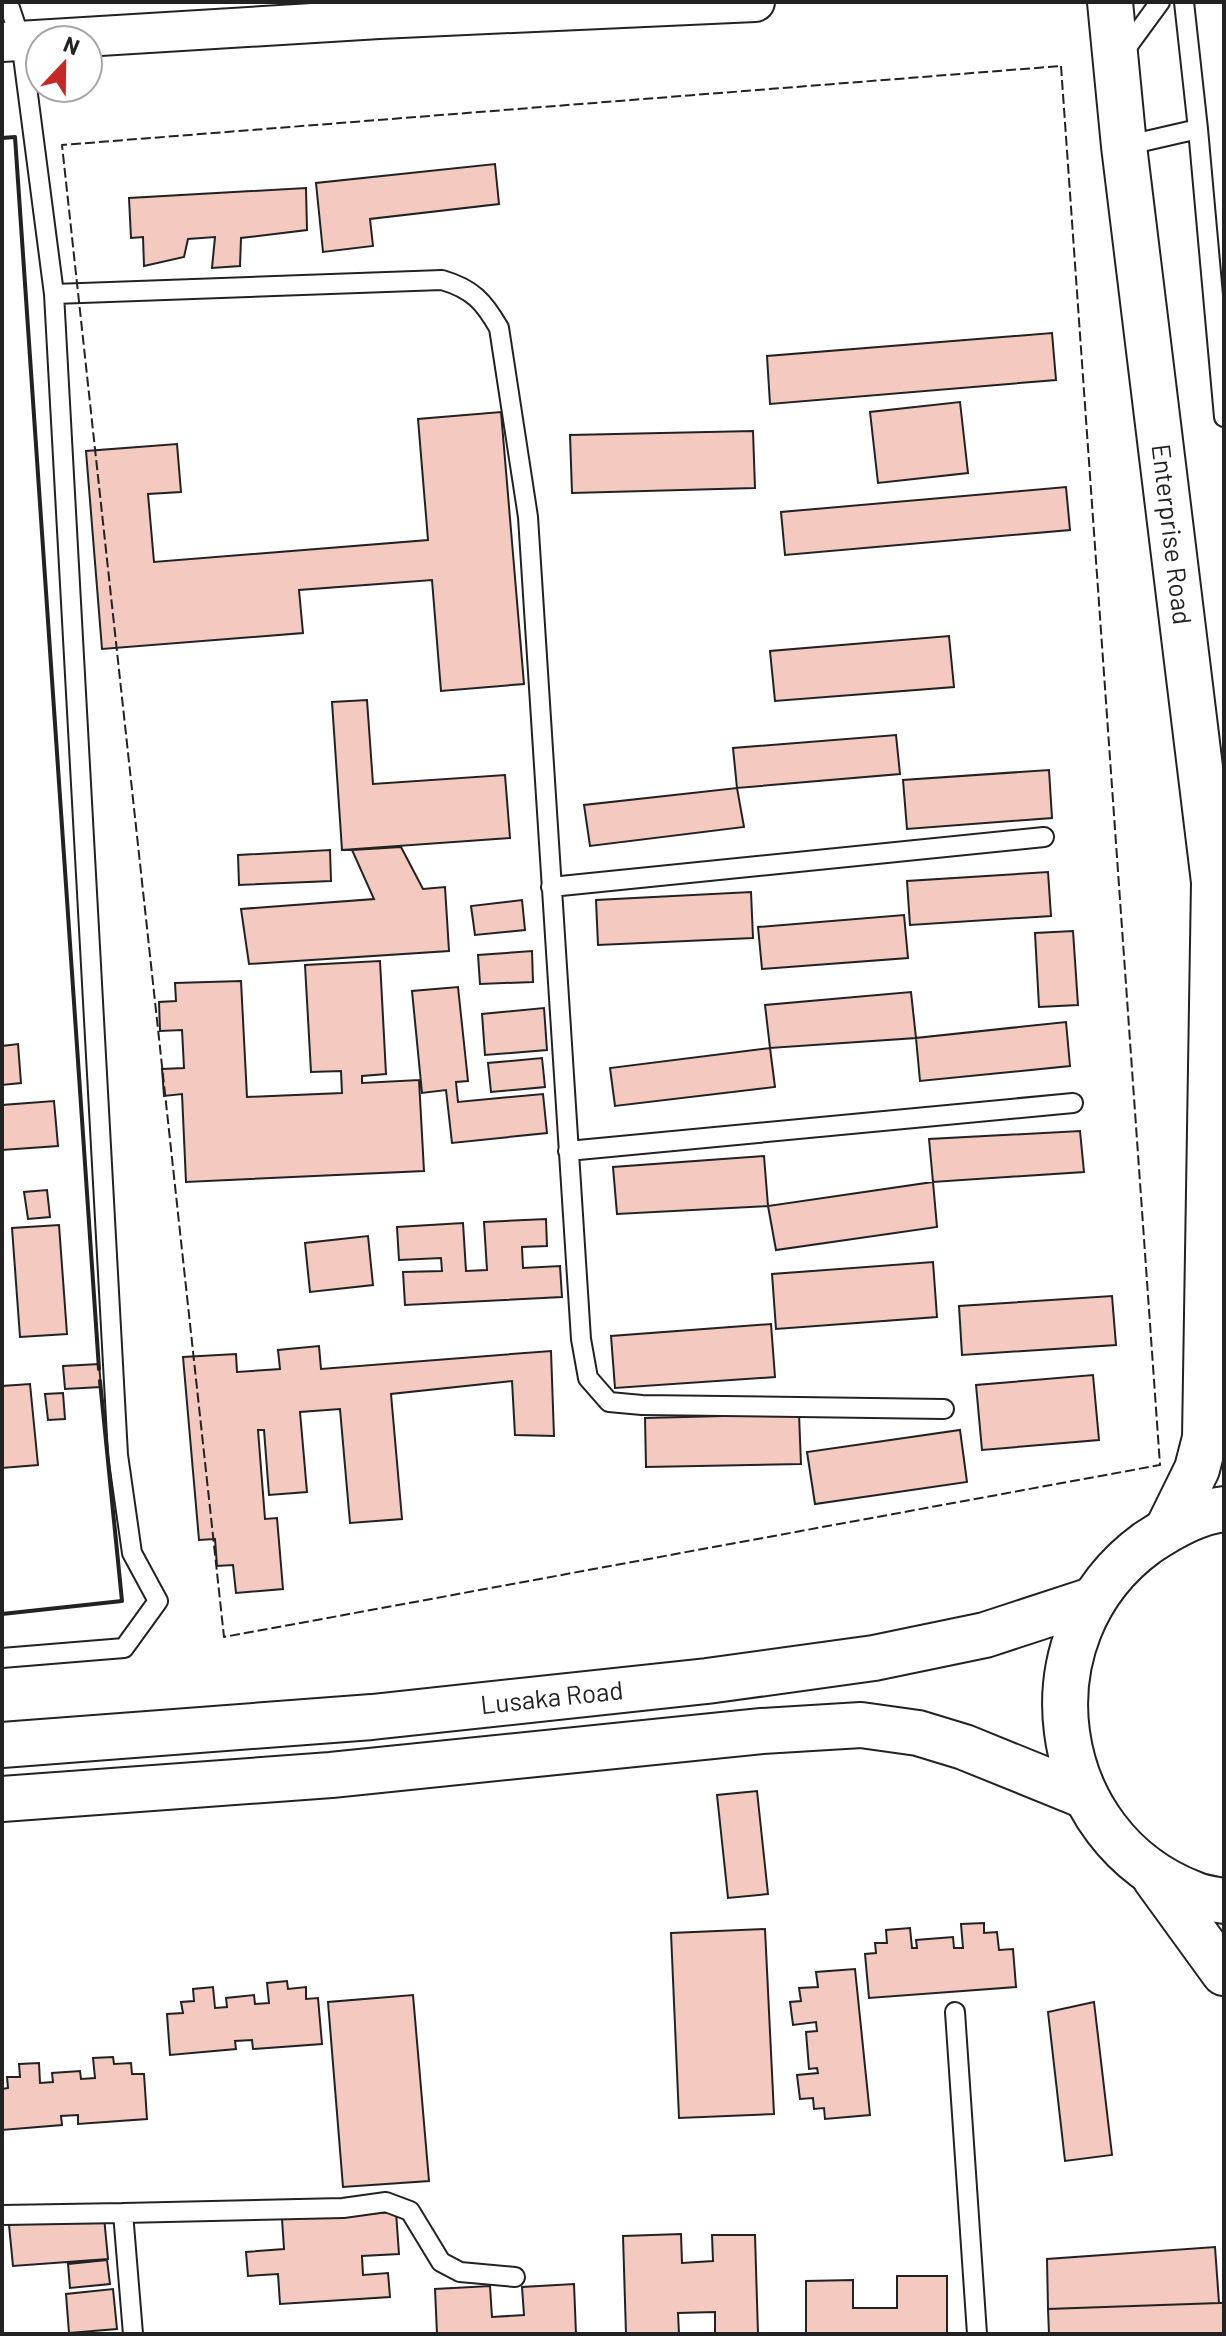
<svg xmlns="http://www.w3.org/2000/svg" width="1226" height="2336" font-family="Barlow,sans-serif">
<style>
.building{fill:#f3c9c0;stroke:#222;stroke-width:2}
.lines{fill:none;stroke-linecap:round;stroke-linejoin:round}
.service-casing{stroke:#222;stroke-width:22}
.minor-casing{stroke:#222;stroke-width:42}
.secondary-casing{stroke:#222;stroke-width:48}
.service{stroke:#fff;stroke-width:18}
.minor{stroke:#fff;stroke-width:38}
.secondary{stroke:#fff;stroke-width:44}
.fence{stroke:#222;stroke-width:2;stroke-dasharray:10 4;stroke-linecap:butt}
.wall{stroke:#222;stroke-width:4}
.labels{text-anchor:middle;stroke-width:6;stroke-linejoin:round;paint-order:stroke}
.street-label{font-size:26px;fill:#222;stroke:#fff}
</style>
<rect width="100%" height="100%" fill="#fff"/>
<!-- building -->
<path class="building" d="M495,164l4,40 -129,15 3,27 -50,6 -7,-69z
M306,188l1,42 -66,8 -1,28 -28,2 3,-31 -27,2 -4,18 -40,9 -1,-29 -12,1 -2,-40z
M1052,333l4,47 -286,24 -3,-48z
M960,402l8,71 -90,10 -8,-71z
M501,412l23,272 -83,7 -9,-111 -133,10 4,43 -201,16 -16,-198 91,-7 4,48 -33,2 6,68 274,-22 -10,-121z
M753,431l2,57 -183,5 -2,-58z
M1066,487l4,43 -285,25 -4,-43z
M949,636l5,51 -179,14 -5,-50z
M367,700l6,84 132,-9 5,63 -168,12 -10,-148z
M896,735l4,39 -163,14 -4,-40z
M1049,770l3,48 -145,11 -4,-49z
M737,788l7,39 -154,19 -6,-41z
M401,847l22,42 22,-2 4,64 -200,13 -8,-55 133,-10 -22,-49z
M330,850l1,31 -92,4 -1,-30z
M1048,872l3,44 -141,9 -3,-44z
M751,892l2,46 -155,7 -2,-45z
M522,900l3,30 -50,5 -4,-29z
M904,915l4,43 -146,11 -4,-42z
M1073,931l5,74 -39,2 -4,-74z
M532,951l1,31 -53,2 -2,-29z
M380,961l6,113 -24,2v7l57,-3 5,91 -238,11 -4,-88 -18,2 -2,-27 22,-1 -2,-38 -22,1 -1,-29 17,-1 -1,-18 66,-2 6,116 95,-4 -1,-22 -30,1 -6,-107z
M458,987l10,94 -12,1 2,20 85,-8 4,39 -95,10 -6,-53 -24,3 -10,-102z
M911,992l5,46 -146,10 -5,-43z
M544,1008l3,42 -62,5 -3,-41z
M1066,1022l4,44 -150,15 -4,-43z
M18,1044l3,39 -19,2v-39z
M770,1048l5,39 -160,19 -5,-38z
M542,1058l3,29 -54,5 -3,-29z
M54,1101l4,45 -56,4v-45z
M1080,1131l4,41 -151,10 -4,-43z
M764,1156l4,50 -151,8 -4,-47z
M933,1182l4,45 -161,23 -8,-44z
M47,1190l3,27 -22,2 -4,-27z
M546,1219l1,27 -25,1 1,21 37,-2 2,31 -157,8 -2,-33 39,-1 -1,-13 -42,2 -2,-33 66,-4 3,48 21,-1 -3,-48z
M59,1225l8,109 -47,3 -8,-109z
M368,1236l5,49 -63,7 -5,-49z
M933,1262l4,55 -161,12 -4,-55z
M1112,1296l4,49 -154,10 -3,-49z
M771,1324l4,53 -160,11 -4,-52z
M319,1346l2,23 230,-18 3,85 -39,-1 -3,-54 -121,13 11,125 -52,4 -10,-114 -40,3 7,80 -38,3 -5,-65h-6l7,89 12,-1 6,71 -47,4 -3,-28 -16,1 -2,-27 -16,1 -16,-183 53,-3 1,18 43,-3 -2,-19z
M99,1364l2,23 -36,2 -2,-23z
M1093,1375l6,65 -117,10 -6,-65z
M30,1384l8,81 -36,3v-82z
M63,1393l2,26 -17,1 -3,-26z
M799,1414l2,50 -155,3 -1,-49z
M960,1430l7,52 -152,22 -8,-52z
M757,1791l11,103 -40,4 -11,-103z
M984,1923v10l13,-1 2,18 14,-1 3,38 -147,11 -4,-44 11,-1 -1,-10h12l-1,-13 24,-2 2,20h5l-1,-8 37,-3 1,11h9l-2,-24z
M765,1929l9,185 -95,4 -8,-185z
M855,1969l15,146 -45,4 -1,-11 -10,1 -1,-11 -13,1 -3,-24 21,-2 -1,-5 -8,1 -3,-37 11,-1 -1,-9 -23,3 -3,-23 11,-1 -2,-13 19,-1 -2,-15z
M287,1981l1,8 18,-2v12l12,-1 4,46 -69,5 -1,-9 -17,1 1,8 -66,6 -3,-41 16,-1 -2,-11 13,-1 -1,-12 20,-2 2,21 12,-1 -1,-9 28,-3 1,9 14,-1 -2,-20z
M413,1995l16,186 -86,6 -15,-185z
M1094,2002l18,153 -47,6 -17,-149z
M113,2057l1,7 17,-1 1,11h12l3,45 -69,5v-9l-17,1 1,9 -60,5v-41l6,-1 -1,-11h13l-1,-13 20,-1 1,20 13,-1 -1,-9 28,-2 1,8 14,-1 -2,-20z
M396,2212l3,42 -37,2 1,19 25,-2 2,24 -110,7 -2,-30 -30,2 -2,-24 38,-3 -2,-30z
M104,2217l4,42 -95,7 -4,-41z
M681,2234l1,29 31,-2 -1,-26h43l3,99h-43v-22l-37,1 1,21h-53l-3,-98z
M1215,2247l4,56 -171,6 -1,-50z
M107,2260l3,24 -40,4 -2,-24z
M897,2276h50v58h-141v-53l47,-1v28h44z
M574,2284l2,50h-139l-2,-45 55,-3 2,31 32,-2 -2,-28z
M113,2289l4,40 -48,4 -3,-39z
M1219,2303h5v31h-175l-1,-25z"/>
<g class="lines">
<!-- service casing -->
<g class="service-casing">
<path id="service" d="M1184,2l14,127 26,288
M1122,54l38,-52
M1124,146l74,-17
M54,294l388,-14c31,9 42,22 57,48l29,189 53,822 7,39 21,24 33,3 302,4
M551,887l493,-50
M568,1151l505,-48
M2,1658l122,-10 34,-47 -26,-48 -14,-98 -64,-1161 -33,-253 -13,-39
M955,2012l22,322
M123,2213l220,-5 43,-6 24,9 31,51 19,10 55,5
M2,2215l121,-2 10,121"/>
</g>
<!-- minor casing -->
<g class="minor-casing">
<path id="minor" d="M2,42l377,-23 376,-17"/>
</g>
<!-- secondary casing -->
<g class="secondary-casing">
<g id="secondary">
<path id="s1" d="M1110,2l14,144 90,736 -9,556 -8,31 -29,59"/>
<path d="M1224,1509c-27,3 -55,19 -77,34 -128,93 -101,295 47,351 9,4 20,5 30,7"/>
<path id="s2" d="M2,1745l370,-28 335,-36 167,-23 111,-23 107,-35"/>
<path d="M2,1799l329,-24 431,-44 99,-6 57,8 46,14 121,49"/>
<path d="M1155,1878l69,95"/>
</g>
</g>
<!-- service -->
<use href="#service" class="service"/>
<!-- minor -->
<use href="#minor" class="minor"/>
<!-- secondary -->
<use href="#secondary" class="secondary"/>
<!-- fence -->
<path class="fence" d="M1061,66l99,1399 -936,172 -162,-1492z"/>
<!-- wall -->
<path class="wall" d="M2,138l13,-1 84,1232
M2,1614l120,-13 -22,-220"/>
</g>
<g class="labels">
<!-- street labels -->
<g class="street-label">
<text dy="9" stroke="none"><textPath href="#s1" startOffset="536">Enterprise Road</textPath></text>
<text dy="9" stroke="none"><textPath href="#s2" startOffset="552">Lusaka Road</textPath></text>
</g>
</g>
<!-- border -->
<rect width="1226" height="2336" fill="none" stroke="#222222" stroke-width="8"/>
<!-- north arrow -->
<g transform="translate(64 64) rotate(22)"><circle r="38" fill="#ffffff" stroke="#a7a7a7" stroke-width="2"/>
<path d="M0-6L14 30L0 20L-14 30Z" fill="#c62828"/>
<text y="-12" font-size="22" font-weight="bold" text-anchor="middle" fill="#222222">N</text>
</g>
</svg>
